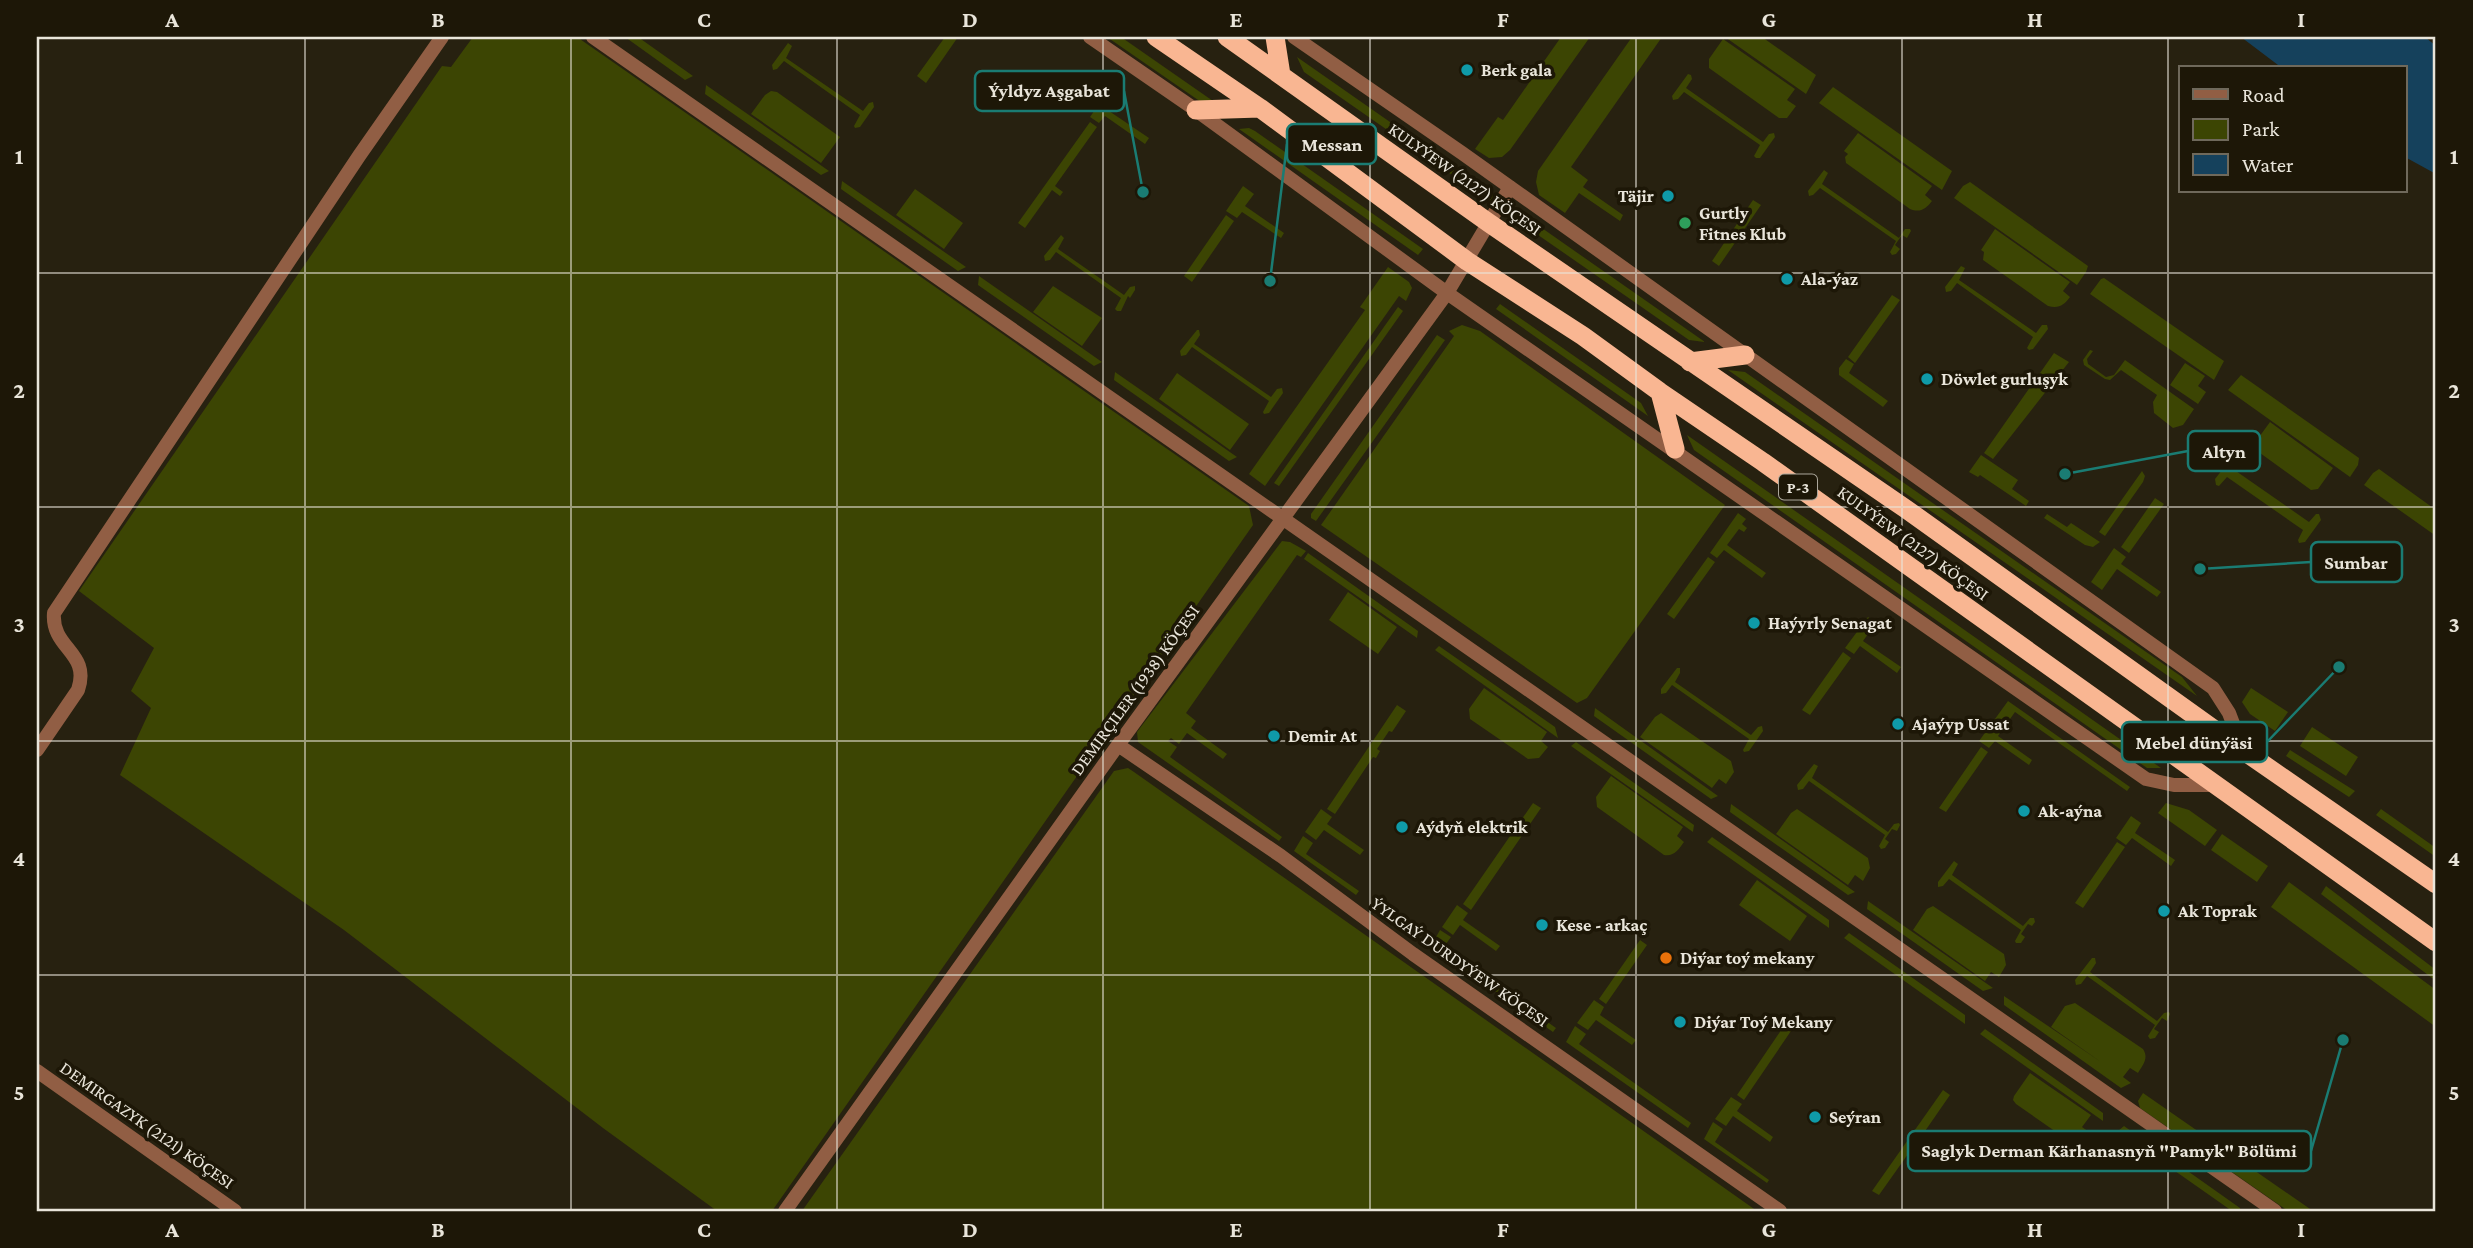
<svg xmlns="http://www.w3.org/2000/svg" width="2473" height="1248" font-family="'Crimson Pro',serif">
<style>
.green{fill:#3c4503}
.water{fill:#15415c}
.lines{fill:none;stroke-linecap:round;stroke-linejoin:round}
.minor{stroke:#915e44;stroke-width:14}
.trunk{stroke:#f9b692;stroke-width:19}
.grid{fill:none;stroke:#e9e5da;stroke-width:2;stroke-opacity:0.55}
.culture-dot{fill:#0f9aa8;stroke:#1d1707;stroke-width:2.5}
.leisure-dot{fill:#2e9e5b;stroke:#1d1707;stroke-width:2.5}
.food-dot{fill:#e8710a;stroke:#1d1707;stroke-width:2.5}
.labels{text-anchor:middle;stroke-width:7;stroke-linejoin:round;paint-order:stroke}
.shield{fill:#1d1707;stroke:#aca79b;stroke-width:2}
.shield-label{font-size:16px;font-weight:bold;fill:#e9e5da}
.poi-label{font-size:18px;font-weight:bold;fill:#e9e5da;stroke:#1d1707;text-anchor:start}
.street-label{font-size:18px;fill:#e9e5da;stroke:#1d1707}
.leader{fill:none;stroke:#1a7c73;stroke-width:2.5}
.callout-dot{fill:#1a7c73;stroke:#1d1707;stroke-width:2.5}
.callout{fill:#1d1707;stroke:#1a7c73;stroke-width:2.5}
.callout-label{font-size:19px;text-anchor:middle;font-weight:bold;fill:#e9e5da}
.neatline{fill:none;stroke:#e9e5da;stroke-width:2.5}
.grid-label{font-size:23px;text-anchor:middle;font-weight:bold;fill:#e9e5da}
</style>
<rect width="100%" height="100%" fill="#272110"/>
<!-- green -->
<path class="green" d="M473,37h104l672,469 4,19 -481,686h-55l-114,-83 -259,-198 -224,-155 31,-67 -20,-17 23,-43 -75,-57 363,-525 9,1z
M625,37h13l55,39 -8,4z
M945,37h13l-32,46 -9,-7z
M1107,37h14l92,64 -12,1z
M1561,37h29l-80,113 -8,7 -13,1 -14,-9 23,-32 5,3z
M1632,37h30l-91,130 17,13 -5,7 40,28 -3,6 -41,-28 -14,20 -26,-18 -3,-13 2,-11z
M1725,37h37l54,38 -10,19z
M1723,39l72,50 -8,11 9,6 -9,12h-8l-70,-50v-9z
M788,43l4,3 -6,12 77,53 6,-8 4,-1 1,5 -14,20 -5,1 -1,-2 6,-11 -76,-54 -7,8 -4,1 -1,-5z
M1297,57l408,285 -16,-2 -385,-268z
M1688,74l3,1 1,4 -6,9 77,54 6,-8 5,-1 1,4 -15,21h-4l-2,-2 6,-11 -76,-53 -6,7 -5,1 -1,-4z
M706,85l123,86 -8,4 -116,-81z
M1833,87l119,84 -10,19 -123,-87z
M771,91l6,1 63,45 -19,26 -70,-49 14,-19z
M1106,94l10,6 -7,11 40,27 -4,6 -40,-28 -6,7 -9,-6z
M1090,122l7,5 -42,59 8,6 -3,4 -8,-6 -27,38 -7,-5z
M1249,128l6,3 168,118 -5,6 -179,-126z
M1858,133l74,53 -7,9 7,6c-6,8 -12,12 -22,8l-64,-46 -1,-6 3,-3 -4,-3z
M1824,170l4,3 -6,11 77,54 6,-9h5l1,2 -4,7 -5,-3 -7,10 5,4 -4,5 -4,1 -2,-3 6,-11 -76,-53 -7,7 -4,1 -1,-5z
M842,181l124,86 -8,4 -117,-82z
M1970,182l118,84 -2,6 -9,13 -123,-87 9,-12z
M1243,186l11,8 -9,12 39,27 -3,5 -39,-26 -5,6 -11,-7z
M915,189l48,34 -19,26 -48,-34z
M1753,200l8,5 -42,61 -7,-5z
M1226,215l8,6 -42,61 -8,-6z
M1995,229l75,53 -7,9 7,6c-6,8 -11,12 -22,9l-65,-46 1,-8 -3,-2z
M1061,235l3,3 -6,11 66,46 6,-8 5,-1v4l-5,8 -2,-2 -7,15h-4l-2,-2 6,-11 -65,-46 -6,8 -5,1 -1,-5z
M1961,266l4,2 -6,12 77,53 6,-8h5l1,4 -15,20 -4,1 -2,-2 6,-11 -76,-54 -6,8 -5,1 -1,-5z
M1388,267l21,15 3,6 -6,13 -7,-5 -134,190 -16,-12 116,-164 -5,-3z
M979,276l123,86 -8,4 -116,-81z
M2104,278l120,83 -10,19 -124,-86 11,-15z
M1053,286l49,32 -20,28 -49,-34z
M1892,295l8,5 -45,63 -7,-6z
M1500,304l141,99 7,13 -152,-107z
M1398,307l5,4 -124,175 -5,-3z
M1462,325l18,6 245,174 -138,193 -10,5 -256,-178 133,-189 -5,-5z
M1197,330h2l1,5 -6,9 77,53 6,-8 5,-1 1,5 -14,20 -5,1 -1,-2 6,-11 -77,-54 -6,8 -5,1 -1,-5z
M1437,335l8,5 -129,181 -5,-3v-4z
M2090,350l3,1 -6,8 1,5 18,13 8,-2 11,-15 69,49 -11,16 -10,3 -19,-15 -1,-11 4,-7 -36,-25 -11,10 -5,-1 -21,-14 -1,-5z
M2054,353l15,9 -76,97 -9,-6z
M1846,359l8,5 -5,9 39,28 -5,6 -44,-32v-7z
M2185,363l20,13 -7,10 8,6 -8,12 -28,-19z
M1728,370l17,2 437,305 15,19z
M1115,372l122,85 -8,4 -115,-81z
M1177,373l72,51 -19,26 -71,-51z
M2241,375l118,83 -1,7 -8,12 -122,-87z
M2270,422l63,46 -15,21 -7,1 -51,-37 -6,-9z
M1687,435l474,333h-14l-453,-318z
M1981,455l37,25 -6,9 17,12 -3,5 -46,-31 -2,2 -9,-5z
M2233,456l5,3 -5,10 76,53 7,-8h3l2,6 -16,22 -6,1 -1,-3 5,-10 -76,-53 -8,9 -3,-1 -1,-6z
M2379,469l57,41v26l-72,-51 9,-12z
M2142,471l3,5 -2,6 -38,54 -6,-4z
M2155,498l9,6 -35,49 -8,-6z
M1738,513l8,6 -4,5 5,4 -3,4 -5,-3 -12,16 39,28 -4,5 -38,-28 -7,8 -7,-5z
M2047,514l20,13 4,-4 29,19 -7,5 -8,-2 -41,-27z
M1282,541l8,1 16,9 -5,6 -4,-2 -111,158 10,8 -5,7 36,26 -4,5 -36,-26 -8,11 -8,-6 -3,3 9,6 -7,10 112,80 -3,4 -141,-99 -1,-10z
M2114,548l12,9 -5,7 40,28 -4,5 -40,-28 -15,21 -11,-8z
M1308,553l110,78 -1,7 -113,-79z
M1708,557l7,5 -41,57 -7,-5z
M1348,592l49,35 -19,27 -49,-34z
M1868,617l8,6 -13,18 38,26 -4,6 -37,-27 -6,8 -9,-6z
M1439,646l116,81 3,11 -123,-88z
M1843,652l8,6 -41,57 -8,-5z
M1677,668h3v5l-5,9 76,53 7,-8 4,-1 1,5 -14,20 -5,1 -1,-2 6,-11 -77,-54 -6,8 -5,1v-5z
M1484,688l63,44 -6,9 7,6 -9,11 -11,1 -58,-40 -1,-10z
M2251,688l37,24 -13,19 -25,-17 -8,-12z
M2008,701l122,86 -3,4 -112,-79 -17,24 34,24 -3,5 -34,-24 -6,7 -10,-7z
M1397,705l9,6 -14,21 -3,-1 -12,18 3,2 -4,7 -3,-1 -38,57 -8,-5z
M1595,708l123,88 -7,3 -117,-83z
M1661,713l70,48 3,11 -8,12 -7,-5 -7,9 -72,-51 15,-20z
M2312,727l46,30 -12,19 -46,-30z
M1576,742l118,83 -1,7 -122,-86z
M1981,747l7,5 -42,60 -7,-4z
M2290,750l65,41 -6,6 -63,-41z
M1814,764l4,2 -6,12 76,54 6,-8 5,-1 1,2 -3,6 -5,-2 -7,10 4,3 -4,6 -4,1 -2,-3 6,-11 -76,-54 -6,8 -5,1 -1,-5z
M1128,768l6,4 623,439h-955l312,-440z
M1611,776l72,51 -6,9 7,6c-5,7 -10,15 -20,13l-67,-48 -1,-10z
M1533,803l8,5 -70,102 -8,-6z
M2166,803l23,7 28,20 -12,16 -47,-33z
M1731,804l124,88 -7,3 -118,-83z
M1321,809l11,8 -5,7 37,26 -4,5 -36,-25 -8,10 -11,-8z
M1797,809l71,49 2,10 -7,13 -8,-6 -7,10 -72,-51 15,-21z
M2381,809l55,39v9l-60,-42z
M2131,816l10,7 -6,10 40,27 -4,6 -39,-28 -6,7 -10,-7z
M2222,834l46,32 -11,16 -46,-32z
M1303,836l10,7 -7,11 53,37 -3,4 -62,-44z
M1712,837l117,83v8l-122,-86z
M2117,842l8,5 -42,61 -8,-5z
M1954,861l4,3 -6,11 71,51 7,-8h4l1,4 -3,4 -4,-2 -7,10 4,3 -4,6h-5l-1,-2 6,-11 -72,-51 -6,7 -5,1v-5z
M1757,880l50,36 -17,25 -51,-36z
M2289,882l147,108v37l-165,-120z
M2326,886l110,84v11l-115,-87z
M1868,901l125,87 -10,3 -116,-82z
M1457,905l11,8 -5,7 37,26 -4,5 -36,-26 -7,10 -11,-8z
M1933,906l71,48 2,11 -7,12 -8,-5 -6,9 -72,-51 14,-21z
M1440,930l11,7 -8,11 113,80 -3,4 -122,-86z
M1849,933l116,82v9l-121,-86z
M1640,940l7,5 -41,59 -7,-5z
M2092,958h3l1,5 -6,9 67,49 7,-8 5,-1 1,2 -3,7 -5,-3 -8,11 5,3 -4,6 -5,1 -2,-3 7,-11 -68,-49 -6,8 -5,1 -1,-5z
M2004,996l97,66 -50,-35 14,-21 10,-3 68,46c6,9 0,16 -5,24l-8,-5 -7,9 8,6 -10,5 -117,-83z
M1594,1000l10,7 -4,8 36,25 -4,5 -36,-25 -8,10 -11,-7z
M1575,1026l11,8 -7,10 112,79 -3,5 -122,-86z
M1784,1026l7,5 -47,69 -7,-5z
M1985,1029l118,84v8l-123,-87z
M2030,1073l61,42 -9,12 11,8c-6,7 -11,10 -21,8l-56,-39 -3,-4 1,-4z
M1943,1090l7,5 -27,39 41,28 -5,6 -41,-28 -39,55 -7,-4z
M2143,1093l170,118h-25l-148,-103 -2,-7z
M1731,1097l11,7 -5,7 36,26 -3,5 -37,-26 -7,10 -11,-7z
M1713,1122l10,7 -8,13 54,38 -2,3 -63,-44z
M2124,1126l116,82v3h-8l-114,-80z"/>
<!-- water -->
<path class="water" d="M2241,37h184l11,9v128l-31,-17v-89h-123z"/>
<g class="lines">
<!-- minor -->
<path class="minor" d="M593,37l1682,1174
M1090,37l106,73 251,183 699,486 28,6h41
M1294,37l168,116 751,535 16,25 14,37
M1118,745l163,111 132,98 367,257
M37,750l41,-60c13,-38 -27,-41 -24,-77l305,-457 83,-119
M37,1071l198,140
M785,1211l333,-466 329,-452 63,-106"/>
<!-- trunk -->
<path class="trunk" d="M1156,37l104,71 207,153 116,75 77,56 103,70 673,480
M1227,37l262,186 417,286 338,242 192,133
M1275,37l6,38
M1196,110l64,-2
M1690,362l55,-7
M1660,392l15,57"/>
</g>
<!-- grid -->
<path class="grid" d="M305,37v1174M571,37v1174M837,37v1174M1103,37v1174M1370,37v1174M1636,37v1174M1902,37v1174M2168,37v1174M37,273h2399M37,507h2399M37,741h2399M37,975h2399"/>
<!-- markers -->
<g class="culture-dot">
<circle cx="1467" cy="70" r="7"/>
<circle cx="1668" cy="196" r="7"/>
<circle cx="1787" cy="279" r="7"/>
<circle cx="1927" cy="379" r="7"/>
<circle cx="1754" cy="623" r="7"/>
<circle cx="1898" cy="724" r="7"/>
<circle cx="1274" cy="736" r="7"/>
<circle cx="2024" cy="811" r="7"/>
<circle cx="1402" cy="827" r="7"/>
<circle cx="2164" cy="911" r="7"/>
<circle cx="1542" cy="925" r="7"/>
<circle cx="1680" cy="1022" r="7"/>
<circle cx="1815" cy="1117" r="7"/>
</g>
<circle class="leisure-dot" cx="1685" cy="223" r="7"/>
<circle class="food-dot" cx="1666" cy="958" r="7"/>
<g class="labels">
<!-- shield labels -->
<rect class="shield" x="1779" y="474.5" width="38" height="25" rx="5"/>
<g class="shield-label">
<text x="1798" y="493">P-3</text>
</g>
<!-- poi labels -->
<g class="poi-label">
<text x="1481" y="76">Berk gala</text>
<text x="1654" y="202" text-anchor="end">Täjir</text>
<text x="1699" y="219">Gurtly<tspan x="1699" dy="21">Fitnes Klub</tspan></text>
<text x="1801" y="285">Ala-ýaz</text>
<text x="1941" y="385">Döwlet gurluşyk</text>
<text x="1768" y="629">Haýyrly Senagat</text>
<text x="1912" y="730">Ajaýyp Ussat</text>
<text x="1288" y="742">Demir At</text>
<text x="2038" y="817">Ak-aýna</text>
<text x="1416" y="833">Aýdyň elektrik</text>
<text x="2178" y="917">Ak Toprak</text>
<text x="1556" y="931">Kese - arkaç</text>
<text x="1680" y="964">Diýar toý mekany</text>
<text x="1694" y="1028">Diýar Toý Mekany</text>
<text x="1829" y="1123">Seýran</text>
</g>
<!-- street labels -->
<g class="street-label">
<text transform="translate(1465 179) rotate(35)" y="6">KULYÝEW (2127) KÖÇESI</text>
<text transform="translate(1913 543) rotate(36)" y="6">KULYÝEW (2127) KÖÇESI</text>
<text transform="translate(1135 690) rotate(-54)" y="6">DEMIRÇILER (1938) KÖÇESI</text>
<text transform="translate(1460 962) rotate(35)" y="6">ÝYLGAÝ DURDYÝEW KÖÇESI</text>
<text transform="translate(147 1125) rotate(35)" y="6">DEMIRGAZYK (2121) KÖÇESI</text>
</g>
</g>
<!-- callouts -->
<path class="leader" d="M1143 192L1124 91M1270 281L1287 144M2065 474L2188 451M2200 569L2311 562M2339 667L2267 742M2343 1040L2311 1151"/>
<g class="callout-dot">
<circle cx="1143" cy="192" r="7"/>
<circle cx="1270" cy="281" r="7"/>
<circle cx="2065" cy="474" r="7"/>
<circle cx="2200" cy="569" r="7"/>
<circle cx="2339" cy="667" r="7"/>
<circle cx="2343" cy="1040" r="7"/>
</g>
<g class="callout">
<rect x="975" y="71" width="149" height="40" rx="7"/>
<rect x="1287" y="124" width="89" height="40" rx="7"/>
<rect x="2188" y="431" width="72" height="40" rx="7"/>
<rect x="2311" y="542" width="91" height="40" rx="7"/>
<rect x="2122" y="722" width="145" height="40" rx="7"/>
<rect x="1908" y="1131" width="403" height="40" rx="7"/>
</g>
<g class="callout-label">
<text x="1049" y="97">Ýyldyz Aşgabat</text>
<text x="1332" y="151">Messan</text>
<text x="2224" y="458">Altyn</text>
<text x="2356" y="569">Sumbar</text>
<text x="2194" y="749">Mebel dünýäsi</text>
<text x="2109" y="1157">Saglyk Derman Kärhanasnyň "Pamyk" Bölümi</text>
</g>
<!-- border -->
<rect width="2473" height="1248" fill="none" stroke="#1d1707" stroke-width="77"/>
<!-- legend -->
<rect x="2179" y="66" width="228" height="126" fill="#1d1707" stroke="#6f695b" stroke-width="2"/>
<rect x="2193" y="89" width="35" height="10" fill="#915e44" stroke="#6f695b" stroke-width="2"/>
<text x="2242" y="102" font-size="21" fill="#e9e5da">Road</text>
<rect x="2193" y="119" width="35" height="21" fill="#3c4503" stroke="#6f695b" stroke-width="2"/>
<text x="2242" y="136" font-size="21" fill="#e9e5da">Park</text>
<rect x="2193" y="154" width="35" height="21" fill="#15415c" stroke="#6f695b" stroke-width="2"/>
<text x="2242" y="172" font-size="21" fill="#e9e5da">Water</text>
<rect x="38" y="38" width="2396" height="1172" class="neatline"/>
<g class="grid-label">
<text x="172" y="27">A</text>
<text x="438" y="27">B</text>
<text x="704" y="27">C</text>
<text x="970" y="27">D</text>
<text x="1236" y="27">E</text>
<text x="1503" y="27">F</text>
<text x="1769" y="27">G</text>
<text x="2035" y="27">H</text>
<text x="2301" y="27">I</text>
<text x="19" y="164">1</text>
<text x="2454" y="164">1</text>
<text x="19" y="398">2</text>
<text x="2454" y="398">2</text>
<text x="19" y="632">3</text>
<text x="2454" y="632">3</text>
<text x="19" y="866">4</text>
<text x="2454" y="866">4</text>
<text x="19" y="1100">5</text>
<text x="2454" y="1100">5</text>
<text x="172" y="1237">A</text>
<text x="438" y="1237">B</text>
<text x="704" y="1237">C</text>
<text x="970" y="1237">D</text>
<text x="1236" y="1237">E</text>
<text x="1503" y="1237">F</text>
<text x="1769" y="1237">G</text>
<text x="2035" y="1237">H</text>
<text x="2301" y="1237">I</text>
</g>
</svg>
